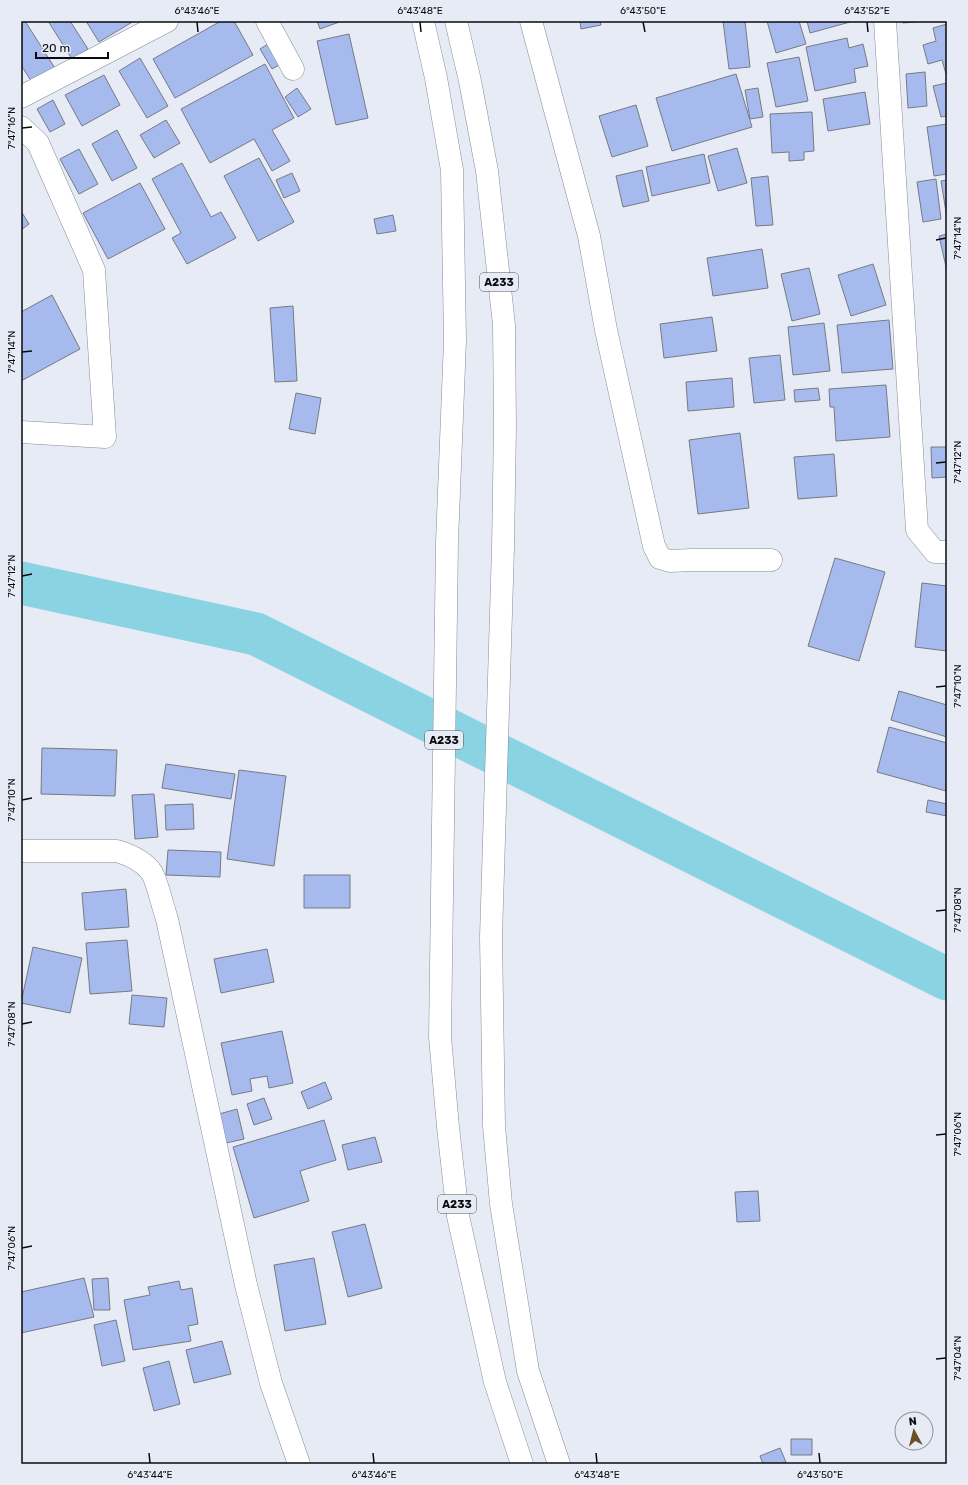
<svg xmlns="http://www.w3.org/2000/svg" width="968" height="1485" font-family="Rubik,sans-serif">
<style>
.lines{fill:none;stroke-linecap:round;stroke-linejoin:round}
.river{stroke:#89d3e3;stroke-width:43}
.building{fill:#a6baee;stroke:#767a83}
.minor-casing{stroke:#888c96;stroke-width:23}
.trunk-casing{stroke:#888c96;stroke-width:23}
.minor{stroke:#fff;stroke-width:22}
.trunk{stroke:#fff;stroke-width:22}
.ticks{fill:none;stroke:#0a0b0e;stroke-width:1.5}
.labels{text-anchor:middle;stroke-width:4;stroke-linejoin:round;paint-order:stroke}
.shield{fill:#e6ebf5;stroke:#4c4e53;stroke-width:1}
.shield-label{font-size:11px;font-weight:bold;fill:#0a0b0e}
.neatline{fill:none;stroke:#0a0b0e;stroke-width:1.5}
.ticks-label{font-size:10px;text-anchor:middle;fill:#0a0b0e}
</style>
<rect width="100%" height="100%" fill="#e6ebf5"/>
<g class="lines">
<!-- river -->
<path class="river" d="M21,583l235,51 691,345"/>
</g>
<!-- building -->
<path class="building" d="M21,21h4l33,52 -23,14 -14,-22z
M48,21h22l18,28 -16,10z
M86,21h48l-35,21z
M221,21h13l19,34 -78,43 -22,-39z
M317,21h25l-22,8z
M580,21h20l1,4 -20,4z
M723,21h22l5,46 -21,2z
M767,21h32l7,23 -30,9z
M807,21h43v1l-40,11z
M903,21h24l-24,2z
M947,24v49l-1,1 -4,-14 -14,4 -5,-19 13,-4 -3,-13z
M349,34l19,84 -32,7 -19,-84z
M847,38l2,10 14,-4 5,22 -14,3 2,13 -41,9 -9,-44z
M268,44l13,20 -9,5 -12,-20z
M799,57l9,44 -32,6 -9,-44z
M140,58l28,48 -21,12 -28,-47z
M265,64l29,54 -22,12 18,31 -18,10 -18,-32 -44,24 -29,-54z
M925,72l2,34 -19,2 -2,-34z
M736,74l16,53 -80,24 -16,-53z
M104,75l16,30 -38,21 -17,-31z
M947,83v33l-6,1 -8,-31z
M297,88l14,21 -13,8 -13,-20z
M758,88l5,29 -13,2 -5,-29z
M865,92l5,32 -42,7 -5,-32z
M53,100l12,24 -15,8 -13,-23z
M636,105l12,41 -36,11 -13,-41z
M812,112l2,39 -10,1v8l-15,1v-9l-17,1 -2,-39z
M166,120l14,23 -26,15 -14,-23z
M947,124v50l-13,2 -7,-49z
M117,130l20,38 -25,13 -20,-37z
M737,148l10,35 -29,8 -10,-35z
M79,149l19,35 -19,10 -19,-35z
M704,154l6,29 -58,13 -6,-29z
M259,158l35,64 -36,19 -34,-65z
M182,163l29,54 10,-5 15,26 -49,26 -15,-26 9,-5 -29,-54z
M642,170l7,31 -26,6 -7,-31z
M292,173l8,18 -16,7 -8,-18z
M768,176l5,49 -17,1 -5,-48z
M936,179l5,40 -18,3 -6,-40z
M947,180v38l-6,-37z
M140,183l25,46 -57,30 -25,-46z
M21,211l8,13 -8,6z
M393,215l3,16 -19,3 -3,-15z
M947,234v37l-8,-35z
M762,249l6,39 -55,8 -6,-38z
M873,264l13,41 -35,11 -13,-41z
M809,268l11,46 -28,7 -11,-47z
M52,295l28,54 -59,32v-69z
M293,306l4,75 -22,1 -5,-74z
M712,317l5,34 -53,7 -4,-34z
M889,320l4,49 -51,4 -5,-48z
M824,323l6,48 -37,4 -5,-48z
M780,355l5,45 -31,3 -5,-45z
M732,378l2,29 -46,4 -2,-29z
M886,385l4,52 -54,4 -2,-34h-4l-1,-18z
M818,388l2,12 -25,2 -1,-12z
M296,393l25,5 -6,36 -26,-5z
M740,433l9,75 -51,6 -9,-74z
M931,447h16v30l-15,1z
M834,454l3,42 -39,3 -4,-42z
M835,558l50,14 -26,89 -51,-15z
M922,583l25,3v65l-32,-4z
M899,691l48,14v32l-56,-17z
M889,727l58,16 -1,48 -69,-19z
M42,748l75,2 -2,46 -74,-2z
M166,764l69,10 -4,25 -69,-11z
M239,770l47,6 -12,90 -47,-7z
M154,794l4,43 -23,2 -3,-44z
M928,800l19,4v12l-21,-4z
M193,804l1,25 -28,1 -1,-25z
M168,850l53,2 -1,25 -54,-2z
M304,875h46v33h-46z
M126,889l3,38 -44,3 -3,-37z
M127,940l5,51 -42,3 -4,-51z
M33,947l49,11 -12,55 -49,-10z
M267,949l7,33 -53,11 -7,-34z
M132,995l35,3 -3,29 -35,-3z
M282,1031l11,52 -24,5 -2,-12 -17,3 2,12 -20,4 -11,-52z
M325,1082l7,17 -24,10 -7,-17z
M264,1098l8,21 -18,6 -7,-21z
M237,1109l7,30 -18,4 -7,-29z
M324,1120l12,40 -36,11 9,30 -55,17 -21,-71z
M375,1137l7,25 -34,8 -6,-25z
M758,1191l2,30 -23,1 -2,-30z
M365,1224l17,64 -34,9 -16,-65z
M314,1258l12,66 -41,7 -11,-66z
M84,1278l10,39 -73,16v-41z
M108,1278l2,32h-16l-2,-31z
M179,1281l2,9 11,-2 6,36 -10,2 3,15 -58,9 -9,-50 26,-5 -2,-8z
M116,1320l9,41 -23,5 -8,-41z
M222,1341l9,33 -37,9 -8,-33z
M169,1361l11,43 -26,7 -11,-43z
M791,1439h21v16h-21z
M780,1448l6,14 -4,2h-19l-3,-8z"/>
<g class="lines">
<!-- minor casing -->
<g class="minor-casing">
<path id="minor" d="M267,21l26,48
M531,21l58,215 17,94 48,216 6,12 10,3 21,-1h80
M885,21l32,509 18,22h12
M21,97l146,-76
M21,127l17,16 56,127 11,167 -84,-5
M21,851h96c13,4 27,10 35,22 5,8 11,35 15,46l79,366 25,98 28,81"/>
</g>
<!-- trunk casing -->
<g class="trunk-casing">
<path id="trunk" d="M423,21l13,57 16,92 3,170 -8,202 -7,495 8,90 10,89 37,166 27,82
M456,21l14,60 17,90 17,154 1,100 -2,123 -12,389 3,189 7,78 27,167 31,93"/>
</g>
<!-- minor -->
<use href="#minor" class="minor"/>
<!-- trunk -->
<use href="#trunk" class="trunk"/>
</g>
<!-- ticks -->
<path class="ticks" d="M197,22l1,10M420,22l1,10M643,22l2,10M867,22l1,10M22,128l10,-1M936,240l10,-2M22,352l10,-1M936,463l10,-1M22,576l10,-2M936,687l10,-1M22,800l10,-2M936,911l10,-1M22,1024l10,-2M936,1135l10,-1M22,1248l10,-2M936,1359l10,-1M149,1453l1,10M373,1453l1,10M596,1453l1,10M819,1453l1,10"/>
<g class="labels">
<!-- shield labels -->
<g class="shield">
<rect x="480" y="273" width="38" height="18" rx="3"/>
<rect x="425" y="731" width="38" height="18" rx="3"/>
<rect x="438" y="1195" width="38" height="18" rx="3"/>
</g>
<g class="shield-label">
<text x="499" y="286">A233</text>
<text x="444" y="744">A233</text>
<text x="457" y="1208">A233</text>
</g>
</g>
<!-- border -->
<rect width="968" height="1485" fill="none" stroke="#e6ebf5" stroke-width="44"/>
<!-- north arrow -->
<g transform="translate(914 1431) rotate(353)"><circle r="19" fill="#e6ebf5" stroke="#8e9199"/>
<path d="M0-3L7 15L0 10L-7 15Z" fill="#6a5122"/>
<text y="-6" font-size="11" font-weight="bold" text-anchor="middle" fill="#0a0b0e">N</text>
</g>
<!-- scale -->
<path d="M36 52v6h72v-6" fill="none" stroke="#0a0b0e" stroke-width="2"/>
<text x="42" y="52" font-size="12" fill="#0a0b0e" stroke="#e6ebf5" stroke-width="3" paint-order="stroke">20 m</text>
<rect x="22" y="22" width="924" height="1441" class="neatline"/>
<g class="ticks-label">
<text x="197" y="14">6°43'46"E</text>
<text x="420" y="14">6°43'48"E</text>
<text x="643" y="14">6°43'50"E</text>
<text x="867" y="14">6°43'52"E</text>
<text transform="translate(11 128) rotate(-90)" y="4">7°47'16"N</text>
<text transform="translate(957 238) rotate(-90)" y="4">7°47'14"N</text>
<text transform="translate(11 352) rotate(-90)" y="4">7°47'14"N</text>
<text transform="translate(957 462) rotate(-90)" y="4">7°47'12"N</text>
<text transform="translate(11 576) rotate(-90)" y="4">7°47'12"N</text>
<text transform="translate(957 686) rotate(-90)" y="4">7°47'10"N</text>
<text transform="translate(11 800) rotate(-90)" y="4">7°47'10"N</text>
<text transform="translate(957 910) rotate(-90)" y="4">7°47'08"N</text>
<text transform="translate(11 1024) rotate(-90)" y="4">7°47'08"N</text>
<text transform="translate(957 1134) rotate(-90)" y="4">7°47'06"N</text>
<text transform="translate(11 1248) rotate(-90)" y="4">7°47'06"N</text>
<text transform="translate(957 1358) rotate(-90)" y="4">7°47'04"N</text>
<text x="150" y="1478">6°43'44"E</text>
<text x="374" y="1478">6°43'46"E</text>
<text x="597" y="1478">6°43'48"E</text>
<text x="820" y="1478">6°43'50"E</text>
</g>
</svg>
